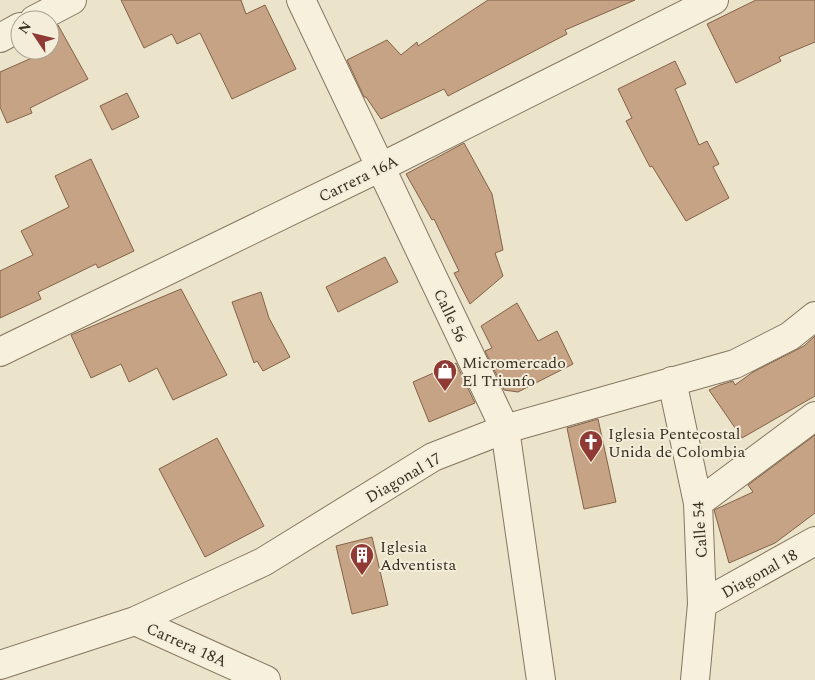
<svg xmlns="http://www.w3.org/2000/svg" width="815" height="680" font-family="Spectral,serif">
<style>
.building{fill:#c6a384;stroke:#836348}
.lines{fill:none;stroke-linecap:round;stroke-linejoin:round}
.minor-casing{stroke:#867760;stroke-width:30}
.tertiary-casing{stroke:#867760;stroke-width:30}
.minor{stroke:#f6f0dd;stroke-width:28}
.tertiary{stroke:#f6f0dd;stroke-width:28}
.labels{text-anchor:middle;stroke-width:4;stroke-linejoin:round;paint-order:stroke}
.street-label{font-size:16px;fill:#382e22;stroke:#f3edd9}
.poi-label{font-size:16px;fill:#382e22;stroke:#f3edd9;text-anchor:start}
</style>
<rect width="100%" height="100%" fill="#ebe3ca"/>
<!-- building -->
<path class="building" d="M121,0h120l5,14 19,-9 31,64 -64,30 -32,-66 -23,11 -5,-10 -28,14z
M488,0h147l-70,30 2,4 -119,62 -4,-7 -63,30 -15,-22h-2l-17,-37 40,-20 14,15 16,-13 1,4z
M756,0h59v42l-36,15 2,4 -45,22 -29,-59z
M58,25l30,54 -58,29 2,5 -25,10 -7,-16v-35l50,-22v-21z
M675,61l11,23 -11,5 24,56 8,-4 12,23 -6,3 16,31 -43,23 -34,-55 -2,1 -24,-46 6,-3 -14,-29z
M127,93l12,24 -27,13 -12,-24z
M464,143l28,51 11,56 -8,3 8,23 -33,28 -16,-31 5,-2 -25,-52 -2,1 -26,-46z
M91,159l43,92 -36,17 -2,-4 -58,28 3,7 -41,19v-47l33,-16 -12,-24 48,-24 -14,-31z
M385,257l13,25 -60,30 -12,-25z
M181,289l46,86 -54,25 -16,-32 -28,14 -8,-18 -30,14 -20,-43z
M261,292l8,26 21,39 -27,14 -6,-10 -3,2 -22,-61z
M517,303l21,38 19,-10 16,33 -55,28 -14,-2 -19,-39 7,-3 -11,-22z
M815,336v60l-73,42 -33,-48 11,-5 13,-4 2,4 18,-13 51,-26z
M456,363l19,40 -46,19 -16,-40z
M598,419l18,83 -32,7 -17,-81z
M815,435v78l-40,30 -46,20 -15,-53 39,-18 -5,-7z
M217,438l47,88 -59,31 -46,-88z
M372,537l16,68 -36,9 -16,-68z"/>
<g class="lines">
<!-- minor casing -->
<g class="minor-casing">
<path id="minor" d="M301,0l204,429 36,251
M0,352l381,-185 333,-167
M672,381l26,122 4,101 -7,76
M698,503l117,-87
M702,604l113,-63
M135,621l131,59
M0,665l135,-44 128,-59 170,-105 72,-28 230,-65 55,-28 25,-20"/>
</g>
<!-- tertiary casing -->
<g class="tertiary-casing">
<path id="tertiary" d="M34,20l38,-20
M0,38l20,-11"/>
</g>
<!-- minor -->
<use href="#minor" class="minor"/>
<!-- tertiary -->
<use href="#tertiary" class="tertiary"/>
</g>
<!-- icons -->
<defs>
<g id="shop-pin" transform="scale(1.25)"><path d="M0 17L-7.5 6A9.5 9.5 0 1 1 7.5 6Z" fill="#903a35" stroke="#f3edd9"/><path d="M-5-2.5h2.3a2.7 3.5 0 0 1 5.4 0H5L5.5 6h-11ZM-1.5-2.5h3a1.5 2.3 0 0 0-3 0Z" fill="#fff"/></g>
<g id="church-pin" transform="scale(1.25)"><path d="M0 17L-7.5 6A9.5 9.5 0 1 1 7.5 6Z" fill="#903a35" stroke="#f3edd9"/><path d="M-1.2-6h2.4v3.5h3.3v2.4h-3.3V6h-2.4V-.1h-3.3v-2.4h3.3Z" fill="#fff"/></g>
<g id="building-pin" transform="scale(1.25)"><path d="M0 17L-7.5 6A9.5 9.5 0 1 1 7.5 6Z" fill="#903a35" stroke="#f3edd9"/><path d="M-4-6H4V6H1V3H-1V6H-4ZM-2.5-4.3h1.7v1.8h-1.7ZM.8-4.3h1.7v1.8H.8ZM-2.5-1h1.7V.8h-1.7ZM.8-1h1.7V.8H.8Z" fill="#fff"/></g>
</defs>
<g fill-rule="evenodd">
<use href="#shop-pin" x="445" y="371"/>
<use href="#church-pin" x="591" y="442"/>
<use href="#building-pin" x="362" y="555"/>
</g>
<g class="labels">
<!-- street labels -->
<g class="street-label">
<text transform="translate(358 178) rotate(-26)" y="6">Carrera 16A</text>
<text transform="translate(451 315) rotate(65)" y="6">Calle 56</text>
<text transform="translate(403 477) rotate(-30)" y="6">Diagonal 17</text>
<text transform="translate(699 530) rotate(-94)" y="6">Calle 54</text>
<text transform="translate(759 573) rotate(-29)" y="6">Diagonal 18</text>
<text transform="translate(187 644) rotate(24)" y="6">Carrera 18A</text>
</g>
<!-- poi labels -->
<g class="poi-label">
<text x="462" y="368">Micromercado<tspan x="462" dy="18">El Triunfo</tspan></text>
<text x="608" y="439">Iglesia Pentecostal<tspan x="608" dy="18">Unida de Colombia</tspan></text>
<text x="380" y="552">Iglesia<tspan x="380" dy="18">Adventista</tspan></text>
</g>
</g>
<!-- north arrow -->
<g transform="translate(35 35) rotate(305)"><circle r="24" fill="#f3edd9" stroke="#a8a190"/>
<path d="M0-4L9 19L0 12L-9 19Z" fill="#903a35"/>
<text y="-8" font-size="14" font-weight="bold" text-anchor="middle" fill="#382e22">N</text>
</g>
</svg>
